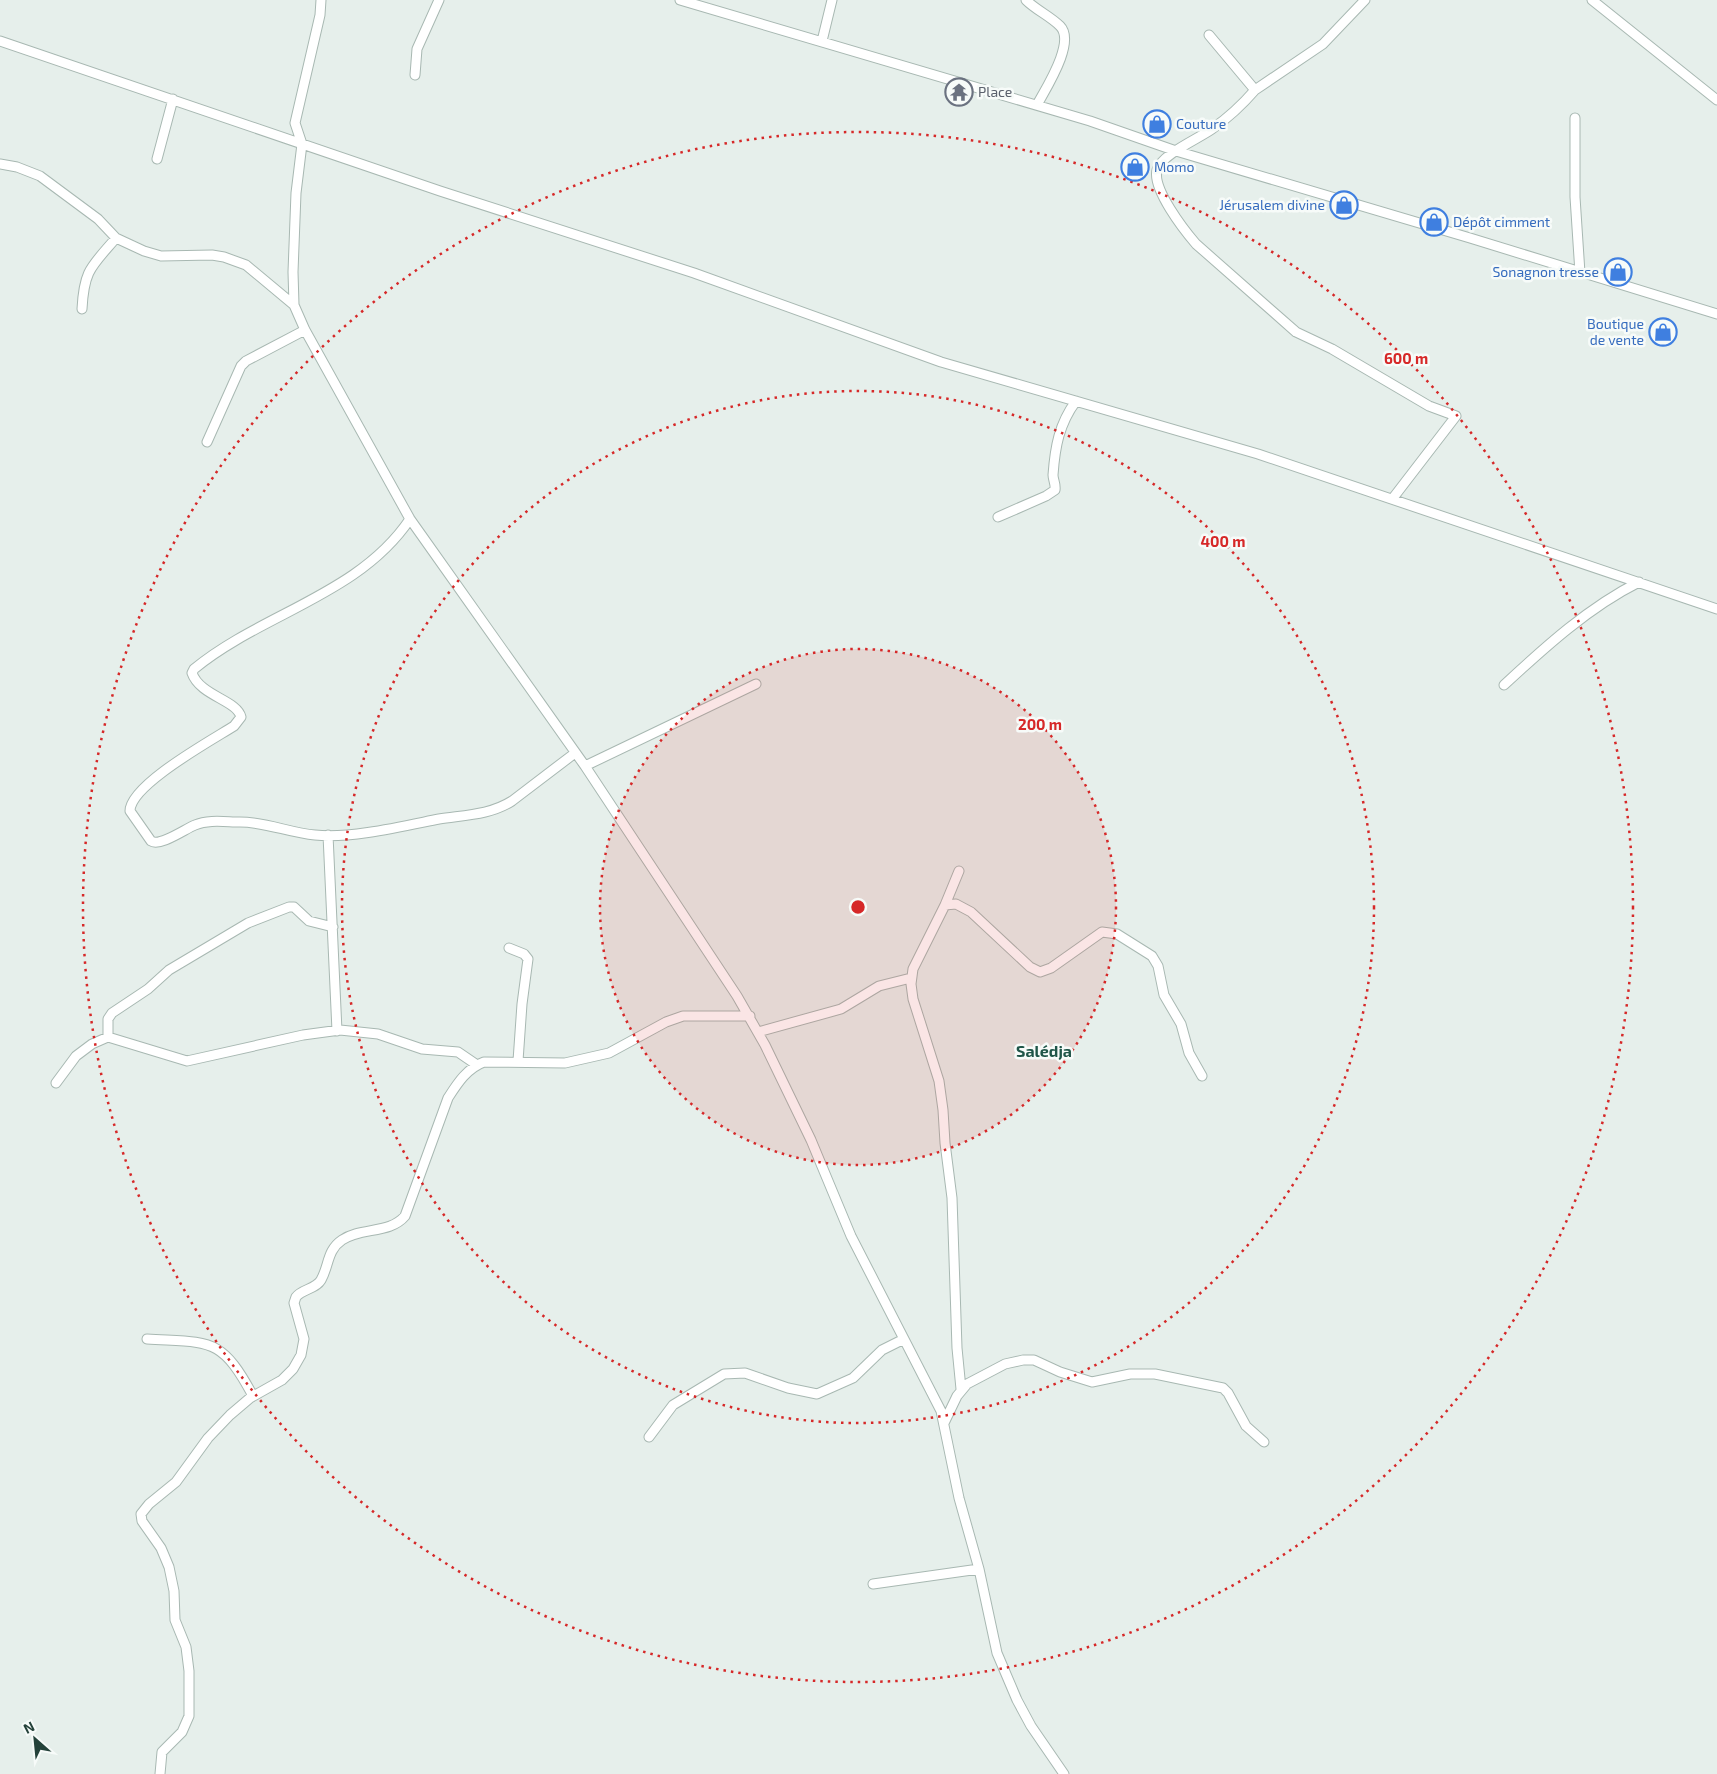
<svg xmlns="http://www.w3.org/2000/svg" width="1717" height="1774" font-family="'Exo 2',sans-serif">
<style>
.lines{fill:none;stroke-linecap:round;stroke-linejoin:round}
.minor-casing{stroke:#a8b8b2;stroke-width:11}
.minor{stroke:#fff;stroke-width:9}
.ring{fill:none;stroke:#d62828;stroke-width:2.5;stroke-dasharray:2.5 5}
.labels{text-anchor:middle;stroke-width:5;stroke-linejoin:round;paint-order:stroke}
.worship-label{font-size:14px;fill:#5b616d;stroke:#f7fbf9;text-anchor:start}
.shop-label{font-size:14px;fill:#366cbe;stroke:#f7fbf9;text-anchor:start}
.quarter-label{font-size:16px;font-weight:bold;fill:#1f5548;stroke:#f7fbf9}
.centre{fill:#d62828;stroke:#f7fbf9;stroke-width:2.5}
.ring-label{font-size:15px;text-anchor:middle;font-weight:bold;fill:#d62828;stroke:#f7fbf9;stroke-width:5;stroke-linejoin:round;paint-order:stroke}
</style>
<rect width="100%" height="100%" fill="#e6efeb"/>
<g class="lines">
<!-- minor casing -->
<g class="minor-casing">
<path id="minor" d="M321,0l-1,15 -25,108 7,21 -6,49 -3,79 1,33 11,25 105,189 175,247 152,230 28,49 46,95 40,96 90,175 18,87 20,71 18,84 20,47 14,26 33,48
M680,0l410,121 86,30 294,87 247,76
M1026,0c10,10 24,16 34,26 16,16 -14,62 -23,79
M1592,0l125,100
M1209,35l46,55c-13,15 -27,28 -43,39 -14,10 -50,25 -55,41 -5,19 27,60 39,74l100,88 36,17 97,57 27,10 -63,82
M0,41l440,150 254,82 247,89 317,92 459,155
M822,41l10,-41
M415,75l2,-26 22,-49
M1255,90l68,-46 42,-44
M1575,118v79l5,76
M157,159l16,-60
M0,164l17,3 23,9 58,43 18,19 28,13 17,5 51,-1 12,2 22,8 48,40
M82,309c2,-39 9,-42 34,-71
M207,442l34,-76 5,-5 59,-31
M998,517l48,-21 9,-6c1,-6 -2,-10 -2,-15 2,-28 6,-51 23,-74
M410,519c-51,76 -148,94 -216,150l-2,4c8,23 45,27 49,44l-7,9c-22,14 -104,59 -104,85l21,30c9,6 34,-12 44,-16 14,-6 31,-3 45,-3 26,0 50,11 75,13 35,4 89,-9 124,-16 25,-4 51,-4 73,-18l63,-48
M1504,685c41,-38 85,-78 135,-103
M585,766l171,-82
M328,835l9,196
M959,871l-14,34 -32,64 -2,15 2,15 26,82 4,29 2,33 7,55 5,150 4,41
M945,905l11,-1 15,8 59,55 10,5 11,-4 51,-36 15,2 35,22 6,10 6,29 17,29 8,29 13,23
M509,948l15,6 4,5 -6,45 -4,57
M758,1032l83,-23 38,-23 32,-8
M108,1037v-18l4,-6 36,-24 21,-19 79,-47 41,-16h5l15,14 24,6
M56,1083l20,-27 16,-12 16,-7 79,24 116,-26 37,-5 38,4 44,15 36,3 19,13
M147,1339c63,4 74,-3 106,57
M944,1423l13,-27 10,-12 38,-20 18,-4h11l26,12 32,10 38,-8h25l68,14 5,5 18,33 18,16
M649,1437l24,-32 51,-31 21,-1 43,15 29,6 36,-16 29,-28 22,-11
M873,1584l106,-15
M160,1774l2,-22 20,-20 7,-16v-45l-3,-24 -11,-27 -1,-29 -5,-24 -8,-19 -19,-27 -1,-7 8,-10 27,-22 32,-44 22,-23 20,-17 32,-18 11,-11 8,-14 3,-16 -10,-36 2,-6c6,-8 20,-8 25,-17 8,-14 6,-30 21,-40 19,-13 48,-6 63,-24l43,-118c9,-14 19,-30 36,-36l81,1 44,-10 57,-31 17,-6h67"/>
</g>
<!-- minor -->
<use href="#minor" class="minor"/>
</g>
<!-- distance rings -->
<circle cx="858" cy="907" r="258" fill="#d62828" fill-opacity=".12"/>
<g class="ring">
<circle cx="858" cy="907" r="258"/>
<circle cx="858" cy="907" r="516"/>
<circle cx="858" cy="907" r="775"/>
</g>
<!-- icons -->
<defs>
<g id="temple-ring" transform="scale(1.4375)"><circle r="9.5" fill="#f7fbf9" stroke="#6b7280" stroke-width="1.5"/><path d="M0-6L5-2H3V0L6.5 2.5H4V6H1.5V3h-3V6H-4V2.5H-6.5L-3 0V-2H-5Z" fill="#6b7280"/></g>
<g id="shop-ring" transform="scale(1.4375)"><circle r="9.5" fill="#f7fbf9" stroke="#3f7fe0" stroke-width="1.5"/><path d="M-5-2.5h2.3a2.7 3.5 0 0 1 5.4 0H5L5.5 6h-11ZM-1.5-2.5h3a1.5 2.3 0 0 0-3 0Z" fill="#3f7fe0"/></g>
</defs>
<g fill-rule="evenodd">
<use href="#temple-ring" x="959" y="92"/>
<use href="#shop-ring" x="1157" y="124"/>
<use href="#shop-ring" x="1135" y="167"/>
<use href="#shop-ring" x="1344" y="205"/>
<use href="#shop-ring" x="1434" y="222"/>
<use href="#shop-ring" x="1618" y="272"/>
<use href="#shop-ring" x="1663" y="332"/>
</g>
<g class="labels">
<!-- worship labels -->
<g class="worship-label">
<text x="978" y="97">Place</text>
</g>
<!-- shop labels -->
<g class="shop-label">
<text x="1176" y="129">Couture</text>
<text x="1154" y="172">Momo</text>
<text x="1325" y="210" text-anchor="end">Jérusalem divine</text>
<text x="1453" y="227">Dépôt cimment</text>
<text x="1599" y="277" text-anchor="end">Sonagnon tresse</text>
<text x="1644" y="329" text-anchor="end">Boutique<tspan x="1644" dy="16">de vente</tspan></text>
</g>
<!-- quarter labels -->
<g class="quarter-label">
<text x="1044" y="1057">Salédja</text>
</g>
</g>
<circle cx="858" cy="907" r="8" class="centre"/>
<g class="ring-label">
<text x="1406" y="364">600 m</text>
<text x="1223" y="547">400 m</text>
<text x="1040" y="730">200 m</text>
</g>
<!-- north arrow -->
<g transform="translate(35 1739) rotate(333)" stroke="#f7fbf9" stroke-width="4" paint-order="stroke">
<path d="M0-4L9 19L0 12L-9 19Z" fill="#24423a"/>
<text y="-8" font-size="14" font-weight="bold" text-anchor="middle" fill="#24423a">N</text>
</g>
</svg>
